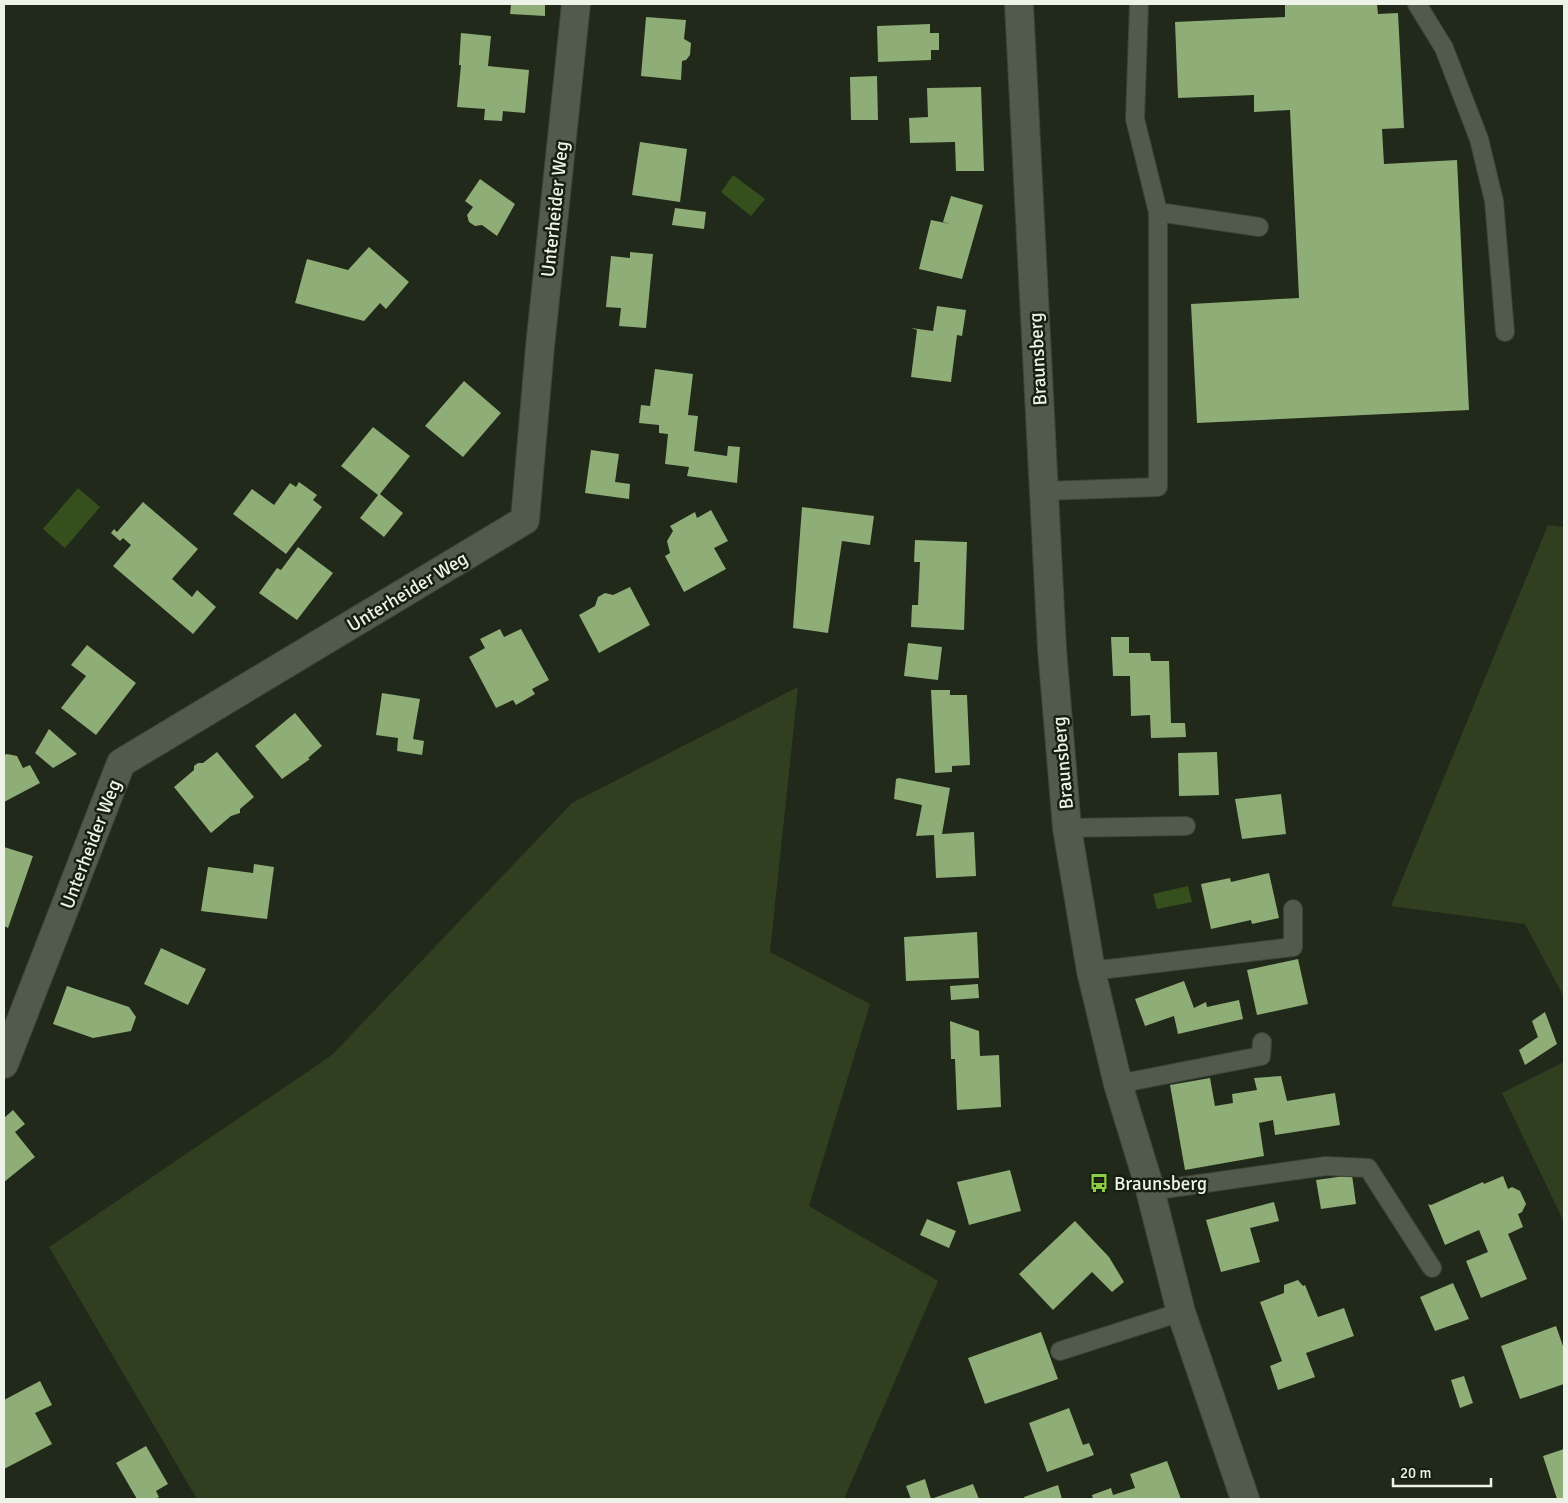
<svg xmlns="http://www.w3.org/2000/svg" width="1568" height="1503" font-family="Signika,sans-serif">
<style>
.green{fill:#2f3f20}
.water{fill:#36501d}
.building{fill:#8fad76}
.lines{fill:none;stroke-linecap:round;stroke-linejoin:round}
.lane-casing{stroke:#3c4437;stroke-width:20}
.street-casing{stroke:#3c4437;stroke-width:30}
.secondary-casing{stroke:#3c4437;stroke-width:30}
.lane{stroke:#525b4b;stroke-width:18}
.street{stroke:#525b4b;stroke-width:28}
.secondary{stroke:#525b4b;stroke-width:28}
.labels{text-anchor:middle;stroke-width:5;stroke-linejoin:round;paint-order:stroke}
.street-label{font-size:19px;fill:#eef3e9;stroke:#171f11}
.poi-label{font-size:19px;fill:#eef3e9;stroke:#171f11;text-anchor:start}
</style>
<rect width="100%" height="100%" fill="#21291a"/>
<!-- green -->
<path class="green" d="M1548,525l16,2v470l-39,-73 -134,-18z
M798,687l-28,265 100,52 -61,202 129,75 -94,218h-647l-148,-252 283,-192 240,-252z
M1564,1062v160l-62,-129z"/>
<!-- water -->
<path class="water" d="M733,175l32,24 -14,17 -30,-24z
M78,488l22,19 -35,41 -22,-19z
M1188,886l4,16 -35,7 -4,-15z"/>
<!-- building -->
<path class="building" d="M511,4h34v12l-35,-2z
M1285,4h92l1,10 20,-1 6,115 -22,1 2,35 73,-4 12,250 -272,13 -6,-119 108,-6 -9,-188 -36,2v-17l-76,3 -3,-76 110,-5z
M646,17l40,3 -2,19 7,4 -1,12 -4,5 -4,1 -1,19 -40,-4z
M930,24v9h9v17h-8v10l-53,2 -1,-36z
M461,33l30,3 -3,30 41,4 -4,43 -22,-2 -1,10 -18,-1 1,-11 -28,-2 4,-42h-2z
M877,76l1,44h-27l-1,-43z
M981,87l3,84h-28l-1,-29 -45,1 -1,-25 19,-1 -1,-29z
M640,142l47,7 -7,53 -48,-7z
M480,179l35,25 -18,32 -15,-11 -7,1 -6,-4 -2,-7 6,-8 -8,-6z
M951,196l32,9 -21,74 -43,-10 12,-49 19,4 -7,-2z
M675,208l31,4 -2,17 -32,-4z
M369,247l40,35 -23,27 -6,-6 -16,18 -69,-18 12,-44 41,11z
M630,252l23,2 -7,74 -27,-2 2,-18 -15,-1 5,-51 19,2z
M937,306l29,4 -4,26 -5,-1 -6,47 -40,-5 6,-47 -6,-2 22,3z
M655,369l38,5 -5,41 10,1 -4,35 33,5 1,-10 12,1 -3,36 -50,-7 2,-9 -24,-3 3,-30 -9,-1v-8l-20,-2 2,-18 9,1z
M464,381l37,32 -38,44 -38,-31z
M373,427l37,29 -30,38 23,19 -19,24 -24,-19 18,-23 -37,-29z
M591,450l28,4 -4,28 15,2 -1,15 -44,-6z
M299,482l18,13 -4,5 9,7 -36,47 -53,-40 19,-25 22,16 16,-22 6,4z
M143,502l55,47 -26,30 20,18 5,-7 19,17 -23,27 -80,-68 18,-21 -8,-7 -3,3 -9,-8 3,-4 3,3z
M802,507l72,9 -4,29 -28,-4 -14,92 -35,-5z
M711,510l17,31 -14,7 12,21 -42,23 -19,-36 5,-3 -3,-12 6,-10 -3,-5 25,-14 2,6z
M915,540l52,2 -3,88 -53,-3 1,-22h6l2,-43h-6z
M298,547l35,26 -36,47 -38,-27 18,-25 4,2z
M630,587l20,38 -51,28 -20,-38 16,-9 3,-9 7,-4 8,2z
M500,629l4,8 17,-8 28,51 -17,9 3,5 -19,11 -3,-5 -17,8 -27,-51 16,-9 -5,-9z
M1111,637h18v16h21l1,8h18l2,62h14l1,14 -35,1 -1,-23 -19,1 -1,-40h-17z
M908,643l34,4 -4,33 -34,-4z
M87,645l49,38 -40,52 -35,-27 25,-32 -15,-11z
M931,690h19v5h17l3,70 -18,1v6l-17,1z
M382,693l38,6 -7,40 11,2 -2,14 -25,-4 1,-13 -22,-3z
M295,713l27,33 -14,12 2,1 -28,20 -27,-33z
M49,729l28,25 -24,14 -18,-15z
M217,752l37,45 -14,12v4l-9,3 -20,17 -37,-46 20,-17v-4l4,-3h5z
M1217,752l2,43 -40,1 -1,-43z
M7,754l10,2 6,12 7,-3 10,18 -36,19v-47z
M899,778l51,10 -8,46 32,-2 2,44 -40,2 -2,-43 -18,1 6,-31 -28,-6 2,-20z
M1281,794l5,40 -44,5 -7,-40z
M4,847l29,9 -25,72 -4,-2z
M254,864l20,3 -7,52 -66,-8 7,-44 45,6z
M1269,873l10,45 -27,6 -1,-4 -40,9 -10,-45 29,-6 1,4z
M977,932l2,46 -73,3 -2,-44z
M161,948l45,21 -18,36 -44,-21z
M1298,959l10,45 -51,11 -10,-45z
M1184,981l10,27 12,-6 1,5 32,-7 4,19 -65,15 -4,-18 -29,10 -10,-27z
M978,984l1,14 -28,2 -1,-14z
M67,986l62,21 7,10 -5,14 -38,7 -40,-14z
M1545,1012l12,32 -32,21 -6,-15 19,-13 -6,-16z
M950,1021l29,10 1,25 19,-1 2,52 -44,3 -2,-51h-4z
M1281,1076l6,25 48,-8 5,32 -65,10 -2,-15 -14,3 5,33 -79,14 -15,-85 40,-7 5,28 18,-3 -1,-9 25,-4 -3,-12z
M13,1110l12,14 -10,8 20,25 -31,25v-64z
M1010,1170l11,41 -52,14 -12,-43z
M1352,1175l4,29 -35,5 -5,-29z
M1503,1176l5,13 4,-2 8,4 6,13 -4,8 -4,2 5,13 -15,7 19,45 -46,19 -15,-37 22,-9 -9,-22 -34,15 -17,-41 3,1 52,-23 1,2z
M1274,1202l5,19 -29,7 10,34 -39,10 -15,-52z
M927,1219l29,12 -7,17 -29,-13z
M1075,1221l34,36 15,25 -12,10 -20,-20 -39,38 -34,-36z
M1298,1280l5,6 2,-1 13,32 26,-9 10,28 -48,17 9,24 -37,13 -8,-24 12,-5 -22,-59 24,-9v-8z
M1453,1283l16,36 -34,12 -15,-34z
M1556,1326l8,23v35l-44,15 -19,-53z
M1041,1332l17,47 -73,25 -17,-46z
M1464,1376l9,27 -13,5 -9,-28z
M40,1381l12,24 -17,8 17,31 -48,25v-69z
M1069,1408l14,37 6,-2 5,12 -47,17 -18,-49z
M146,1446l22,38 -12,7 3,6 -4,2h-18l-21,-36z
M1564,1449v50h-7l-14,-43z
M1167,1461l14,38h-88l-1,-4 19,-7 2,7 22,-7 -5,-14z
M925,1479l6,20 42,-15 6,15h-68l-5,-13z
M1058,1485l4,14h-37l-1,-2z"/>
<g class="lines">
<!-- lane casing -->
<g class="lane-casing">
<path id="lane" d="M1139,4l-4,115 23,93 101,15
M1417,4l27,44 35,91 15,62 11,131
M1044,491l114,-4v-275
M1067,828l119,-2
M1091,971l202,-24v-38
M1118,1084l143,-28 1,-14
M1150,1191l176,-25 42,2 64,100
M1060,1351l121,-39"/>
</g>
<!-- street casing -->
<g class="street-casing">
<path id="street" d="M4,1064l117,-301 404,-243 15,-173 36,-343"/>
</g>
<!-- secondary casing -->
<g class="secondary-casing">
<path id="secondary" d="M1019,4l33,645 15,179 24,143 27,113 30,98 33,130 64,187"/>
</g>
<!-- lane -->
<use href="#lane" class="lane"/>
<!-- street -->
<use href="#street" class="street"/>
<!-- secondary -->
<use href="#secondary" class="secondary"/>
</g>
<!-- icons -->
<defs>
<g id="bus-bare" transform="scale(1.5)"><path d="M-5-6H5V4H4V6H2V4H-2V6H-4V4H-5ZM-3.5-4V0h7V-4ZM-3.5 1.2v1.5H-2V1.2ZM2 1.2v1.5H3.5V1.2Z" fill="#8cce45" stroke="#171f11" stroke-width="2.5" paint-order="stroke"/></g>
</defs>
<g fill-rule="evenodd">
<use href="#bus-bare" x="1099" y="1183"/>
</g>
<g class="labels">
<!-- street labels -->
<g class="street-label">
<text transform="translate(554 209) rotate(-84)" y="7">Unterheider Weg</text>
<text transform="translate(1037 359) rotate(-93)" y="7">Braunsberg</text>
<text transform="translate(407 591) rotate(-31)" y="7">Unterheider Weg</text>
<text transform="translate(1062 763) rotate(-95)" y="7">Braunsberg</text>
<text transform="translate(90 844) rotate(-69)" y="7">Unterheider Weg</text>
</g>
<!-- poi labels -->
<g class="poi-label">
<text x="1114" y="1190">Braunsberg</text>
</g>
</g>
<!-- border -->
<rect width="1568" height="1503" fill="none" stroke="#eef3e9" stroke-width="10"/>
<!-- scale -->
<path d="M1393 1478v8h98v-8" fill="none" stroke="#eef3e9" stroke-width="2.5"/>
<text x="1400" y="1478" font-size="15" fill="#eef3e9" stroke="#171f11" stroke-width="4" paint-order="stroke">20 m</text>
</svg>
